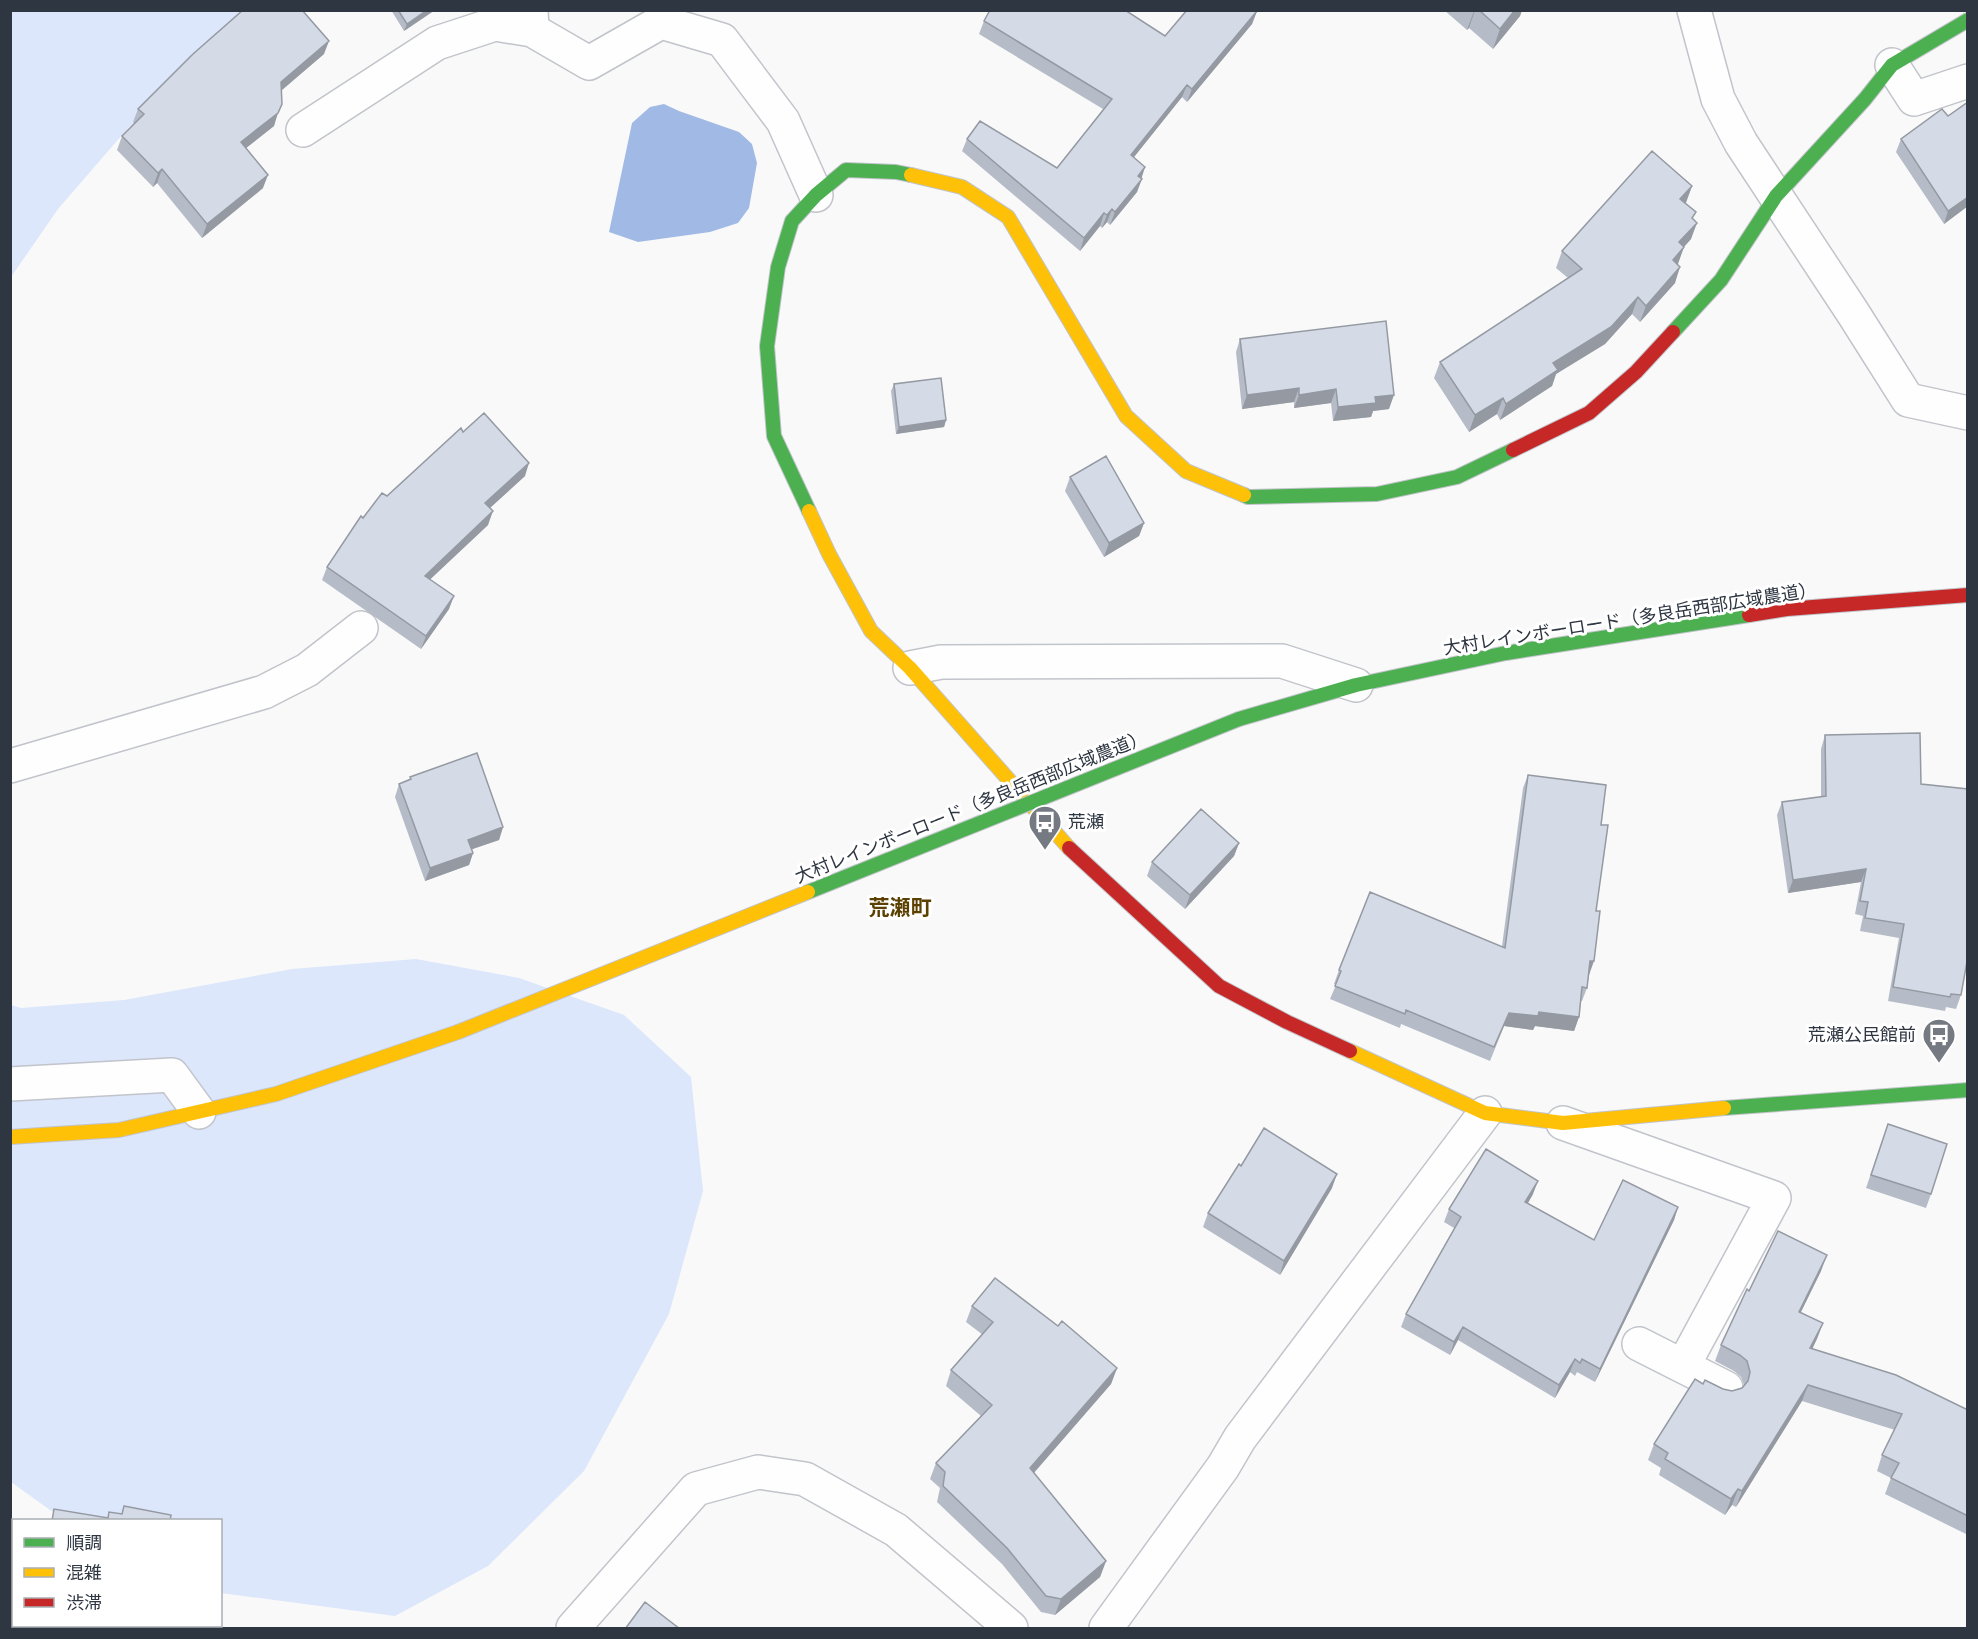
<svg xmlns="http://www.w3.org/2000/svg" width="1978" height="1639" font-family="'Crimson Pro','Noto Sans JP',serif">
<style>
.green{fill:#dce7fb}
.water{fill:#a1bae5}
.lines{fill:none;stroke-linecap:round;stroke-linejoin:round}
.street-casing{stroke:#c1c4ca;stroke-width:36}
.fast-casing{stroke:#c1c4ca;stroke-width:16}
.slow-casing{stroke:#c1c4ca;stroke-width:16}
.jam-casing{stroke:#c1c4ca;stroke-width:16}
.street{stroke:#fefefe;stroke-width:33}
.fast{stroke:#4caf50;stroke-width:14}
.slow{stroke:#ffc107;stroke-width:14}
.jam{stroke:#c62828;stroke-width:14}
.fast-bridge-casing{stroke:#c1c4ca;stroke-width:16;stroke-linecap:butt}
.slow-bridge-casing{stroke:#c1c4ca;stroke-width:16;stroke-linecap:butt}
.fast-bridge{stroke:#4caf50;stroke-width:14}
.slow-bridge{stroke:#ffc107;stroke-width:14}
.wall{fill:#b6bcc7}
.shaded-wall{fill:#9499a2}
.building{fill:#d4dbe7;stroke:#9499a2;stroke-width:1.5}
.labels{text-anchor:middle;stroke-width:6;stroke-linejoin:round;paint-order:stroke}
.street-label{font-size:18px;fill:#2e3642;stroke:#fff}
.poi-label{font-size:18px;fill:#2e3642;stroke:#fff;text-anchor:start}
.quarter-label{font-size:21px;font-weight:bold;fill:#5b4001;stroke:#fff}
</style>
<rect width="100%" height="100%" fill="#f9f9f9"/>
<!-- green -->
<path class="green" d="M11,11h285l-22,26 -145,90 -71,82 -47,68z
M416,959l103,19 105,37 67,62 12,114 -34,123 -85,157 -96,95 -93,50 -174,-23 -1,-73h-156l-53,-38v-477l10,3 103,-8 168,-31z"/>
<!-- water -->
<path class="water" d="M664,104l15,7 60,21 13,12 5,19 -8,45 -11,15 -28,9 -72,10 -29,-10 23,-109 18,-16z"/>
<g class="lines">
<!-- street casing -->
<g class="street-casing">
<path id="street" d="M531,10l1,20 57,33 72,-41 61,18 61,81 33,74
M1694,10l24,89 23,44 112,170 55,87 60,13
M1892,65l22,34 54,-18
M303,130l134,-87 58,-19 37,6
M910,668l31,-6 341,-1 74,24
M10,766l254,-74 43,-22 54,-42
M10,1084l162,-9 27,37
M1563,1123l211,75 -91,168
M1639,1344l87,44
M573,1628l123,-139 62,-17 47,7 91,51 115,98
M1106,1628l117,-161 17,-29 245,-325"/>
</g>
<!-- fast casing -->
<g class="fast-casing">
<path id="fast" d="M1673,332l48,-52 55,-84 89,-97 27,-34 76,-45
M1244,495l4,2 129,-3 80,-17 56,-27
M809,511l-35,-75 -7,-90 11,-79 14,-46 24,-26 30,-25 50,2 15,3
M1239,719l117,-34 150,-32 243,-38
M1724,1108l244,-18"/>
</g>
<!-- slow casing -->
<g class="slow-casing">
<path id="slow" d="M911,175l51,12 46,30 118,199 60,55 58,24
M809,511l20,43 42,77 39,37 159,180
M1350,1051l135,62 78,10 161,-15
M10,1137l109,-7 157,-36 182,-62"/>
</g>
<!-- jam casing -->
<g class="jam-casing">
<path id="jam" d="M1513,450l76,-37 47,-41 37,-40
M1749,615l38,-6 181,-14
M1069,848l150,138 68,36 63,29"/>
</g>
<!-- street -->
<use href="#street" class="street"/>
<!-- fast -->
<use href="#fast" class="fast"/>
<!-- slow -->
<use href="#slow" class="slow"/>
<!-- jam -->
<use href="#jam" class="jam"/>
<!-- fast-bridge casing -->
<g class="fast-bridge-casing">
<path id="fast-bridge" d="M808,892l431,-173"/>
</g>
<!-- slow-bridge casing -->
<g class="slow-bridge-casing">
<path id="slow-bridge" d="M458,1032l350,-140"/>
</g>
<!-- fast-bridge -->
<use href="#fast-bridge" class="fast-bridge"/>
<!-- slow-bridge -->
<use href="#slow-bridge" class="slow-bridge"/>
</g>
<!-- wall -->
<path class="wall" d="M391,10h44l-31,21z
M1444,10h78l-2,6 -27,33 -24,-21 -2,2z
M1257,11l-5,13 -65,78 -5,-5 -48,60 7,22 -4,13 -27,33 -3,-3 -5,6 -2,-2 -20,25 -118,-100 5,-12 90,29 46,-59 -124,-75 5,-13 181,15z
M324,54l-43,37 -7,35 -28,22 17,40 -61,50 -45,-55 -4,4 -36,-37 5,-14 13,-12 -2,-2 5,-13z
M1948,116l20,90 -24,18 -48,-72 5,-13z
M1692,186l-6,17 8,17 -3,19 -7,8 -7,17 -2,19 -35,39 -8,-8 -27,30 -49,30 -4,12 -52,34 -3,-6 -28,18 -35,-54 6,-16 128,-84 -12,-10 6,-17z
M1240,339l149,70 -16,2 -2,6 -38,4 -2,-18 -37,5v-6l-52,7 -6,-57z
M894,384l52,36 -2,7 -48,7 -5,-43z
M463,432l62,44 -35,32 -2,17 -58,54 19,30 -28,40 -99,-69 5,-13 36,-49z
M1070,477l74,46 -5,13 -35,21 -39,-66z
M1825,735l96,49 47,5v182l-3,-1 -4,25 -5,14 -10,-2 -1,4 -57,-10 11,-63 -39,-7 3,-15 -8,-2 6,-32 -73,11 -11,-78 5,-13 39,-5v-48z
M1528,775l73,50 -5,86 -7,64 -2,13 -5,13h-1l-2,16 -5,14 -39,-5 -2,4 -29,-4 -14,35 -89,-37 -1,4 -70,-29 6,-14 -2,-1 5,-14 163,-24 21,-158z
M410,777l93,50 -4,13 -27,9 1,4 -4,12 -44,16 -30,-84 4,-13 10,-4z
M1239,843l-5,13 -49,53 -38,-33 5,-14z
M1883,1138l48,56 -5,14 -60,-20z
M1241,1166l91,22 -52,87 -77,-48 5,-14z
M1533,1194l-5,9 66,37 84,-33 -4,13 -79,162 -18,-10 -2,4 -5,-4 -15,26 -97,-58 -8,15 -49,-28 5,-13 48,-86 -10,-6 5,-13z
M1821,1271l-20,41 22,11 -11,26 156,61v125l-83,-41 6,-16 -14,-7 5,-16 13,-25 -93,-29 -66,106 -4,-2 -7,10 -66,-40 2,-7 -13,-8 6,-16 49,-60 29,7 10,-3 2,-3 -3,-8 -7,-6 -19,-10 6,-16 28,-54z
M972,1306l86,20 59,42 -6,16 -77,89 72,88 -6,16 -45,38 -14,-3 -39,-48 -65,-62 3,-14 -10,-9 6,-16 45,-47 -35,-30 5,-16 32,-35 -17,-13z"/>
<!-- shaded-wall -->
<path class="shaded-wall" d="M427,10h8l-31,21 3,-7z
M1475,10l-6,18 -2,2 7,-19z
M1515,10h7l-2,6 -27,33 7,-20z
M1257,11l-5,13 -65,78 5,-13z
M329,41l-5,13 -48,41 5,-13z
M1187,85l-5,12 -56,70 5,-12z
M278,113l-4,13 -38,30 5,-14z
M1145,167l-4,13 -3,-4z
M162,169l-5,14 -4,4 5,-14z
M268,175l-5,13 -61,50 5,-14z
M1142,179l-5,13 -27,33 5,-13z
M1692,186l-6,16 -11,13 5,-16z
M1968,197v9l-24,18 4,-13z
M1112,209l-5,13 -5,6 5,-13z
M1104,213l-4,13 -20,25 4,-13z
M1697,223l-6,16 -18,20 6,-17z
M1684,247l-6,17 -11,12 6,-16z
M1680,267l-5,16 -35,39 6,-16z
M1638,297l-6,17 -27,30 -49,30 -4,12 -52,34 6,-16 47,-41z
M1299,388l-5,14 -52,7 5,-14z
M1336,389l-5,14 -37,5 5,-13z
M1394,395l-5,14 -16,2 -2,6 -38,4 5,-14 37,-10z
M1503,398l-6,16 -28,18 6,-17z
M946,420l-2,7 -48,7 3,-7z
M529,463l-4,13 -44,40 4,-13z
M493,511l-5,14 -68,64 5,-13z
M1144,523l-5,13 -35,21 5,-14z
M454,596l-5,13 -28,40 5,-13z
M503,827l-4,13 -35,12 4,-12z
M1239,843l-5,13 -49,53 5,-14z
M473,853l-4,12 -44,16 5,-13z
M1866,869l-5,13 -73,11 5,-13z
M1590,961h4l-5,14h-4z
M1539,1012l40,5 -5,14 -39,-5 -2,4 -29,-4 -14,35 19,-48z
M1337,1174l-5,14 -52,87 4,-14z
M1538,1181l-5,13 -12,21 4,-13z
M1678,1207l-4,13 -79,162 5,-13z
M1827,1255l-6,16 -28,57 6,-16z
M1823,1323l-6,16 -12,25 5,-16z
M1463,1327l-5,13 -8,15 4,-13z
M1575,1359l-5,13 -15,26 4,-13z
M1117,1368l-6,16 -87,100 6,-16z
M1808,1385l-6,16 -66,106 6,-16z
M1738,1489l-6,16 -7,10 6,-16z
M1106,1561l-6,16 -45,38 6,-16z"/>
<!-- building -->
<path class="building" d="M243,10h59l27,31 -48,41 1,22 -4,9 -37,29 27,33 -61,49 -45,-55 -4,4 -36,-37 22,-22 -6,-5 55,-55z
M398,10h29l-20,14z
M990,10h135l40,26 22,-26 70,1 -65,78 -5,-4 -56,70 14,12 -7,9 4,3 -27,33 -3,-3 -5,6 -3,-2 -20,25 -117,-99 13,-18 77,47 55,-69 -128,-78z
M1479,10h36l-15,19z
M1968,102v95l-20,14 -47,-72 41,-30 6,7z
M1652,151l40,35 -12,13 16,13 -4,6 5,5 -18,19 5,5 -11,13 7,7 -34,39 -8,-9 -27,30 -58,36 5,7 -52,34 -3,-6 -28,17 -35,-53 142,-93 -20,-18z
M1386,321l8,74 -19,2 1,6 -38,4 -2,-18 -37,6v-7l-52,7 -7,-56z
M941,378l5,42 -47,7 -5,-43z
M484,413l45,50 -44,40 8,8 -68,65 29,20 -28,40 -99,-69 34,-51 2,2 19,-25 5,3 74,-68 2,4z
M1106,456l38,67 -35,20 -39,-66z
M1920,733l1,51 47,5v167l-7,39 -10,-1 -1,3 -57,-10 11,-63 -39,-6 3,-16 -8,-1 6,-32 -73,11 -11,-78 44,-6 -1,-61z
M477,753l26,74 -35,13 5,13 -43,15 -31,-84 12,-5 -1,-2z
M1528,775l78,10 -5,40h7l-12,86h4l-6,50h-4l-3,27 -5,-1 -3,30 -40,-5 -1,4 -29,-3 -15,34 -88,-37 -1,4 -70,-28 6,-15 -2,-1 31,-78 135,56z
M1201,809l38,34 -49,52 -38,-33z
M1888,1124l59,20 -16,50 -60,-19z
M1264,1128l73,46 -53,87 -76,-48 31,-49 2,2z
M1486,1149l52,32 -13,21 69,38 29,-60 55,27 -78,162 -18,-10 -2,4 -5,-4 -16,26 -96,-58 -9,15 -48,-28 55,-97 -12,-8z
M1778,1231l49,24 -28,57 24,11 -13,25 86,27 72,35v106l-77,-38 8,-15 -17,-8 20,-41 -94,-29 -66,106 -4,-2 -7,10 -66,-40 3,-6 -14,-9 41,-65 8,5 2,-4 18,9 9,2 10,-3 6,-7 2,-9 -3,-11 -7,-6 -19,-10 26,-56 2,2z
M995,1278l63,48 4,-5 55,47 -87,100 76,93 -45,38 -15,-3 -39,-48 -64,-62 2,-14 -9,-9 56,-58 -41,-35 42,-48 -21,-16z
M124,1506l47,9 -1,6h-118l2,-12 54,9 1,-6 13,2z
M645,1602l35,27h-55z"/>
<!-- icons -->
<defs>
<g id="bus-pin" transform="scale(1.725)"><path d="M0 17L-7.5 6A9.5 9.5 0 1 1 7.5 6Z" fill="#757a82" stroke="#fff"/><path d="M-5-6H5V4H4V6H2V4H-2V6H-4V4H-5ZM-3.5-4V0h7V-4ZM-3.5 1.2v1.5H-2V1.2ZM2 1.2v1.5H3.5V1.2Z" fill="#fff"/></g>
</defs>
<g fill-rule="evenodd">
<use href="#bus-pin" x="1045" y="822"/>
<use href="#bus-pin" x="1939" y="1035"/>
</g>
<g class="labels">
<!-- street labels -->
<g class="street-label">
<text transform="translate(1630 619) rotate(-9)" y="6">大村レインボーロード（多良岳西部広域農道）</text>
<text transform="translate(971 807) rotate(-22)" y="6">大村レインボーロード（多良岳西部広域農道）</text>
</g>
<!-- poi labels -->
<g class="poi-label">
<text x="1068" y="828">荒瀬</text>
<text x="1916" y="1041" text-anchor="end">荒瀬公民館前</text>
</g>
<!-- quarter labels -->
<g class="quarter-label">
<text x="900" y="915">荒瀬町</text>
</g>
</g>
<!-- border -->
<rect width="1978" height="1639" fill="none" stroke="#2e3642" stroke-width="24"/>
<!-- legend -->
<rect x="12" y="1519" width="210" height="108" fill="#ffffff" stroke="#abafb3" stroke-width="1.5"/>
<rect x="24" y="1538" width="30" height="9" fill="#4caf50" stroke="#abafb3" stroke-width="1.5"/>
<text x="66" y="1549" font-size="18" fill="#2e3642">順調</text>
<rect x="24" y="1568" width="30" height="9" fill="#ffc107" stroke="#abafb3" stroke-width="1.5"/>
<text x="66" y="1579" font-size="18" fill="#2e3642">混雑</text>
<rect x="24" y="1598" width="30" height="9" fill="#c62828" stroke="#abafb3" stroke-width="1.5"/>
<text x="66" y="1609" font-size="18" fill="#2e3642">渋滞</text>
</svg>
